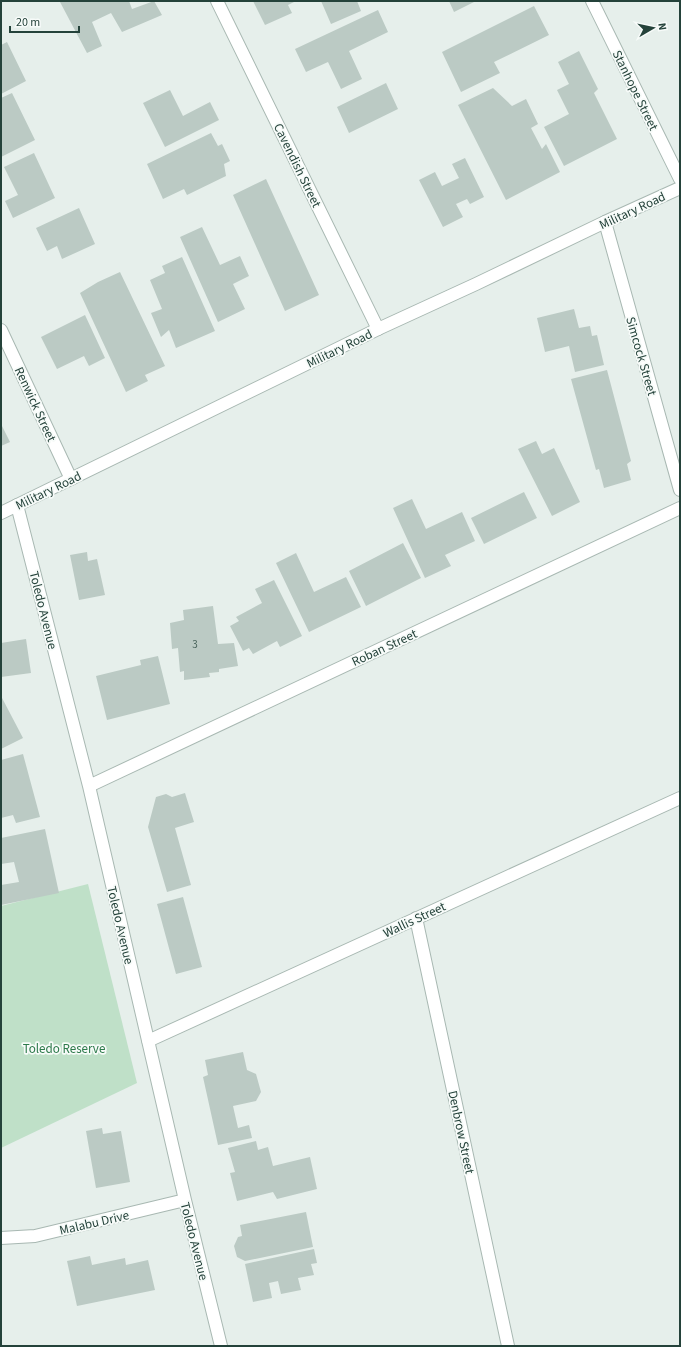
<svg xmlns="http://www.w3.org/2000/svg" width="681" height="1347" font-family="'Source Sans 3',sans-serif">
<style>
.green{fill:#bfe0c8}
.building{fill:#bbcac4}
.lines{fill:none;stroke-linecap:round;stroke-linejoin:round}
.minor-casing{stroke:#a8b8b2;stroke-width:14}
.tertiary-casing{stroke:#a8b8b2;stroke-width:14}
.minor{stroke:#fff;stroke-width:12}
.tertiary{stroke:#fff;stroke-width:12}
.labels{text-anchor:middle;stroke-width:3.5;stroke-linejoin:round;paint-order:stroke}
.number-label{font-size:11px;fill:#4a645c}
.street-label{font-size:13px;fill:#24423a;stroke:#f7fbf9}
.park-label{font-size:13px;fill:#2d7a4b;stroke:#f7fbf9}
</style>
<rect width="100%" height="100%" fill="#e6efeb"/>
<!-- green -->
<path class="green" d="M88,884l49,199 -136,65v-242z"/>
<!-- building -->
<path class="building" d="M63,1h66l3,8 22,-8 8,14 -40,17 -11,-19 -19,9 10,24 -15,7 -27,-51z
M253,1h43l-8,4 4,8 -27,12z
M321,1h36l4,10 -30,13z
M449,1h27l-22,11z
M534,6l15,29 -55,27 6,11 -39,19 -19,-40z
M378,10l10,22 -39,19 13,28 -21,10 -13,-27 -22,10 -11,-23z
M7,42l19,39 -25,13v-49z
M579,51l19,38 -4,4 23,46 -53,27 -20,-39 25,-13 -12,-24 12,-6 -11,-22z
M386,83l12,26 -49,24 -12,-26z
M493,88l19,18 14,-7 12,25 -7,4 11,21 4,-5 14,28 -54,28 -48,-95z
M170,90l13,26 27,-14 9,18 -54,27 -22,-44z
M12,93l23,47 -34,17v-59z
M211,133l7,13 4,-2 8,17 -6,3 2,12 -39,19 -3,-6 -21,10 -16,-35z
M34,153l21,45 -42,20 -8,-17 13,-6 -14,-28z
M465,158l19,39 -14,7 -3,-5 -11,5 7,13 -20,10 -24,-47 16,-8 7,14 17,-8 -7,-14z
M266,179l53,116 -34,16 -52,-116z
M79,208l16,36 -33,15 -5,-13 -10,5 -11,-23z
M202,227l18,38 20,-9 9,20 -16,8 12,25 -27,13 -38,-85z
M182,257l33,74 -39,17 -7,-18 -8,7 -10,-24 11,-4 -12,-29 15,-7 -3,-7z
M120,272l45,94 -20,9 3,6 -22,11 -46,-99 18,-11z
M574,309l5,19 11,-2 2,10 5,-1 7,30 -29,7 -6,-26 -24,6 -8,-34z
M85,315l20,43 -16,8 -5,-10 -27,13 -16,-32z
M607,370l24,91 -4,3 4,16 -27,8 -5,-19 -3,1 -25,-91z
M1,424l9,18 -9,4z
M536,441l6,13 12,-6 26,54 -28,14 -34,-67z
M524,492l13,26 -53,26 -13,-26z
M412,499l14,30 36,-17 13,29 -30,14 6,11 -26,12 -32,-70z
M403,543l18,35 -55,28 -17,-35z
M87,552l1,9 9,-2 8,36 -26,5 -9,-45z
M296,553l18,39 32,-15 15,30 -52,25 -33,-69z
M274,580l28,56 -22,11 -3,-6 -24,13 -4,-6 -6,3 -13,-25 9,-5 -3,-4 26,-14 -7,-14z
M213,606l5,38 16,-1 4,23 -19,3v3l-10,1 1,4 -26,3v-9l-4,1 -2,-24 -6,1 -2,-26 14,-3 -1,-10z
M26,639l5,34 -30,4v-34z
M158,656l12,48 -63,16 -11,-44 45,-11 -1,-5z
M1,696l22,42 -22,11z
M23,754l17,63 -24,6 -3,-8 -12,3v-58z
M185,793l9,29 -19,6 16,57 -24,7 -19,-65 8,-30 10,-3 6,3z
M45,829l14,64 -58,12v-20l18,-3 -5,-20 -13,2v-26z
M183,897l19,70 -26,7 -19,-70z
M243,1052l4,18 9,4 5,18 -5,9 -23,5 5,22 11,-3 3,13 -34,7 -15,-68 5,-2 -3,-15z
M102,1128l1,6 18,-3 9,51 -34,6 -10,-57z
M256,1141l2,9 10,-3 5,19 37,-9 7,32 -40,10 -4,-7 -36,9 -7,-28 5,-1 -7,-24z
M306,1212l7,35 -68,14 -8,-4 -3,-11 4,-9 4,-1 -2,-11z
M314,1249l3,14 -6,1 3,11 -16,3 3,12 -20,4 -3,-13 -9,2 3,15 -19,4 -8,-38z
M90,1256l2,9 33,-7 1,7 22,-5 7,30 -78,16 -10,-45z"/>
<g class="lines">
<!-- minor casing -->
<g class="minor-casing">
<path id="minor" d="M217,1l161,328
M592,1l88,178
M605,222l75,268
M1,330l70,149
M17,505l72,281 96,414 36,146
M89,786l591,-278
M416,918l92,428
M148,1041l532,-243
M1,1238l34,-2 150,-36"/>
</g>
<!-- tertiary casing -->
<g class="tertiary-casing">
<path id="tertiary" d="M1,513l377,-184 98,-45 129,-62 75,-34"/>
</g>
<!-- minor -->
<use href="#minor" class="minor"/>
<!-- tertiary -->
<use href="#tertiary" class="tertiary"/>
</g>
<g class="labels">
<!-- number labels -->
<g class="number-label">
<text x="195" y="648">3</text>
</g>
<!-- street labels -->
<g class="street-label">
<text transform="translate(636 90) rotate(64)" y="5">Stanhope Street</text>
<text transform="translate(298 165) rotate(64)" y="5">Cavendish Street</text>
<text transform="translate(632 210) rotate(-25)" y="5">Military Road</text>
<text transform="translate(339 348) rotate(-26)" y="5">Military Road</text>
<text transform="translate(642 356) rotate(74)" y="5">Simcock Street</text>
<text transform="translate(36 404) rotate(65)" y="5">Renwick Street</text>
<text transform="translate(48 490) rotate(-26)" y="5">Military Road</text>
<text transform="translate(44 610) rotate(76)" y="5">Toledo Avenue</text>
<text transform="translate(384 647) rotate(-25)" y="5">Roban Street</text>
<text transform="translate(414 919) rotate(-25)" y="5">Wallis Street</text>
<text transform="translate(121 925) rotate(77)" y="5">Toledo Avenue</text>
<text transform="translate(462 1132) rotate(78)" y="5">Denbrow Street</text>
<text transform="translate(94 1222) rotate(-13)" y="5">Malabu Drive</text>
<text transform="translate(195 1241) rotate(76)" y="5">Toledo Avenue</text>
</g>
<!-- park labels -->
<g class="park-label">
<text x="64" y="1053">Toledo Reserve</text>
</g>
</g>
<!-- border -->
<rect width="681" height="1347" fill="none" stroke="#24423a" stroke-width="4"/>
<!-- north arrow -->
<g transform="translate(653 28) rotate(81)" stroke="#f7fbf9" stroke-width="3" paint-order="stroke">
<path d="M0-3L7 15L0 10L-7 15Z" fill="#24423a"/>
<text y="-6" font-size="11" font-weight="bold" text-anchor="middle" fill="#24423a">N</text>
</g>
<!-- scale -->
<path d="M10 26v6h69v-6" fill="none" stroke="#24423a" stroke-width="2"/>
<text x="16" y="26" font-size="12" fill="#24423a" stroke="#f7fbf9" stroke-width="3" paint-order="stroke">20 m</text>
</svg>
